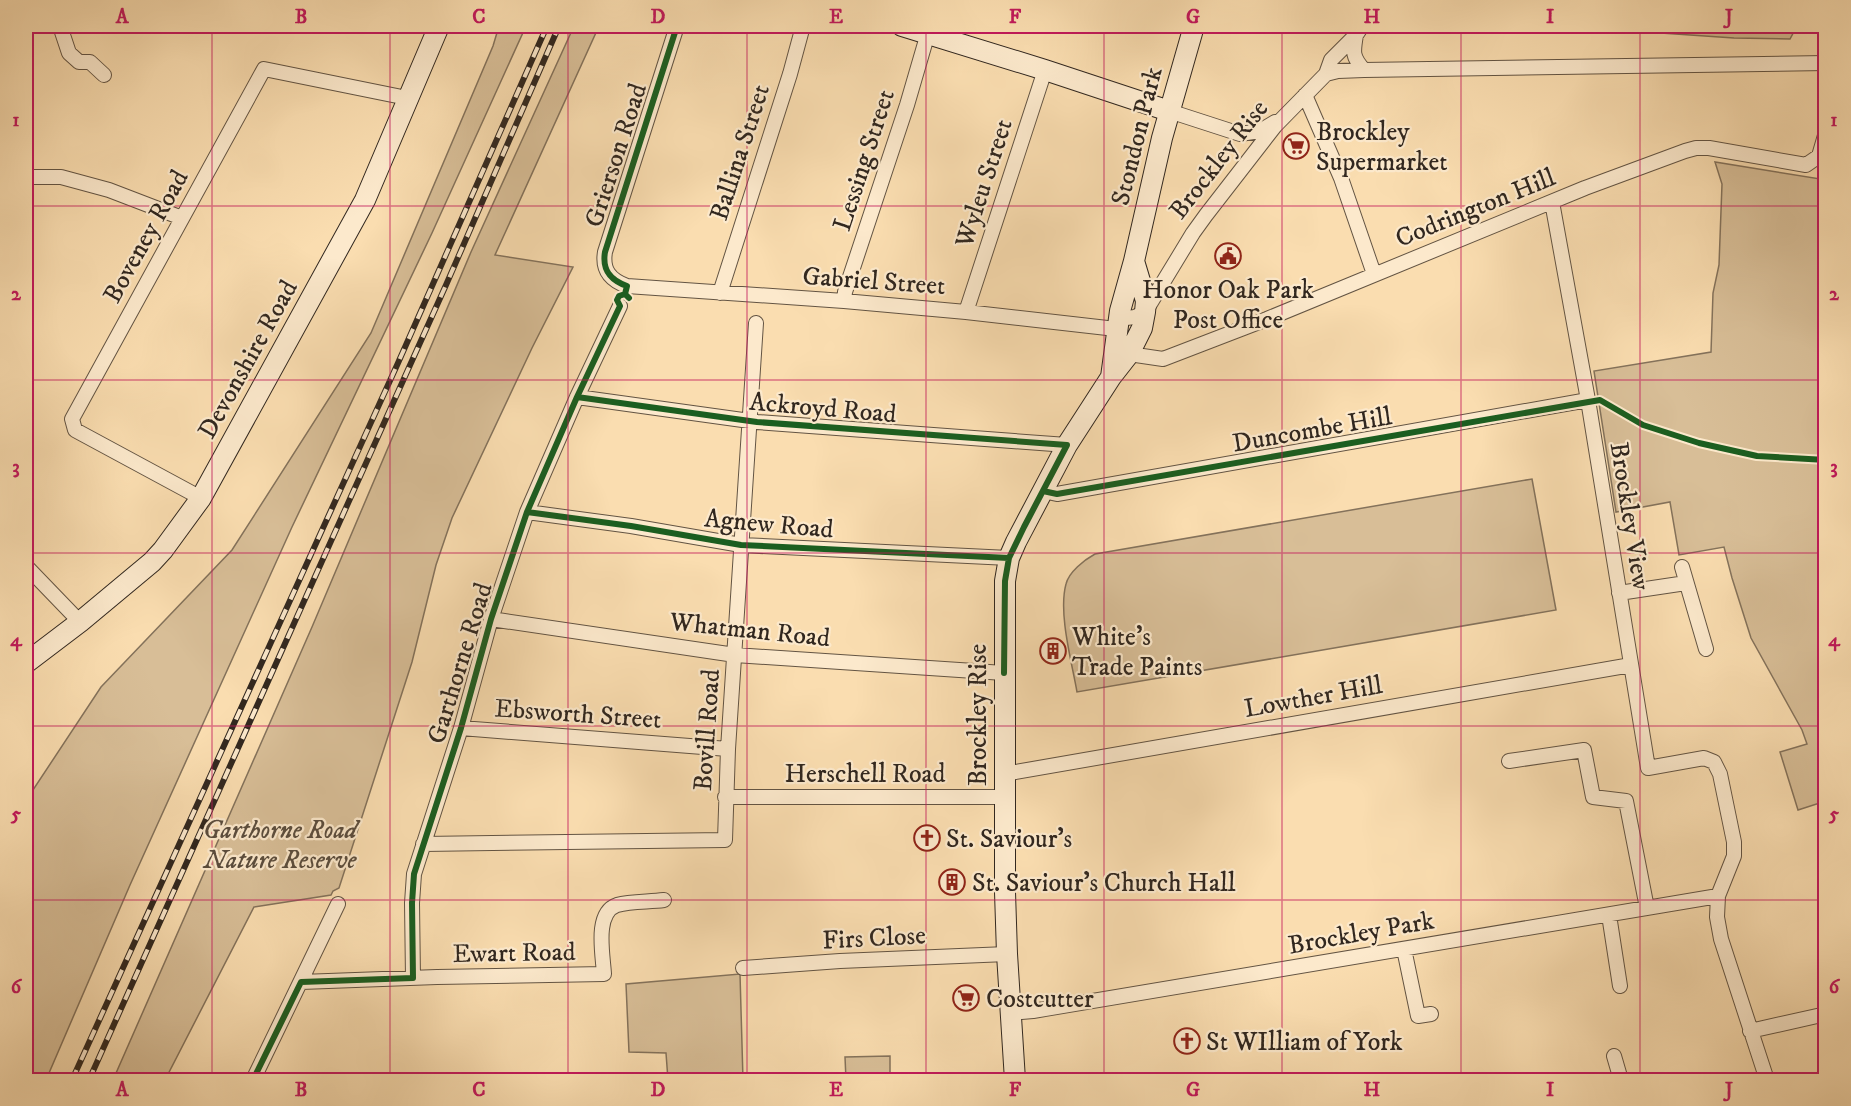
<svg xmlns="http://www.w3.org/2000/svg" width="1851" height="1106" font-family="'IM FELL DW Pica',serif">
<style>
.green{fill:#d8be97;stroke:#84725b;stroke-width:1.5}
.lines{fill:none;stroke-linecap:round;stroke-linejoin:round}
.street-casing{stroke:#635443;stroke-width:16}
.secondary-casing{stroke:#31271f;stroke-width:22}
.street{stroke:#fce9cc;stroke-width:14}
.secondary{stroke:#fce9cc;stroke-width:20}
.rail-casing{stroke:#31271f;stroke-width:6}
.rail{stroke:#fce9cc;stroke-width:4;stroke-dasharray:11;stroke-linecap:butt}
.cycleway-casing{stroke:#fce9cc;stroke-width:10}
.cycleway{stroke:#1b5e20;stroke-width:6}
.grid{fill:none;stroke:#c2185b;stroke-width:1.5;stroke-opacity:0.55}
.labels{text-anchor:middle;stroke-width:4.5;stroke-linejoin:round;paint-order:stroke}
.poi-label{font-size:26px;fill:#31271f;stroke:#fce9cc;text-anchor:start}
.street-label{font-size:26px;fill:#31271f;stroke:#fce9cc}
.park-label{font-size:26px;font-style:italic;fill:#5b4d3d;stroke:#fce9cc}
.neatline{fill:none;stroke:#c2185b;stroke-width:2}
.grid-label{font-size:20px;text-anchor:middle;font-weight:bold;fill:#c2185b}
</style>
<rect width="100%" height="100%" fill="#faddb0"/>
<filter id="stains"><feTurbulence type="fractalNoise" baseFrequency=".00333" numOctaves="4"/><feColorMatrix values="0 0 0 0 .2 0 0 0 0 .09 0 0 0 0 .02 0 0 0 .5 -.17"/></filter>
<radialGradient id="worn" r=".72"><stop offset=".6" stop-color="#630" stop-opacity="0"/><stop offset="1" stop-color="#630" stop-opacity=".3"/></radialGradient>
<!-- green -->
<path class="green" d="M499,26h27l-94,207 -140,294 -162,358 -84,195h-20v-287h5l70,-106 131,-137 139,-217 122,-287z
M574,26h25l-104,229 78,12 -41,81 -80,170 -16,47 -24,97 -73,226 -6,3 -2,4 -77,12 -89,173h-52l199,-453 159,-375z
M1655,26h145h-3l-7,13 -56,-1 -73,-5z
M1825,159l1,642 -28,9 -18,-58 27,-8 -5,-14 -51,-92 -19,-60 -8,-31 -45,8 -9,-53 -54,10 -22,-141 117,-19 2,-59 6,-28 3,-81 -7,-22 105,17z
M1532,479l24,131 -479,82c-5,-29 -19,-79 -11,-108 3,-12 18,-24 29,-30z
M740,974l3,106h-75l-2,-27 -37,-1 -3,-68z
M890,1056v24h-44l-1,-23z"/>
<g class="lines">
<!-- street casing -->
<g class="street-casing">
<path id="street" d="M60,26l9,27 10,9h11l14,13
M677,26l-72,226c-3,18 5,28 22,34l217,15 122,11 150,17
M1356,35c-3,17 -4,22 8,35
M1326,74l12,-3 26,-1 462,-7
M1305,95l36,83 33,96
M1169,111l71,23 20,-3 15,-9
M26,177h35l48,13 73,28
M1552,202l36,198 60,368 56,-10 10,4 6,12 14,68v14l-16,40 -1,21 4,22 46,141
M720,293l70,-219 13,-48
M844,301l1,-9 62,-187 21,-72
M1120,311l6,7 9,-1 10,-5 48,-79 13,-18 69,-89 51,-52 5,-14 25,-25 6,-9
M966,312l79,-242
M1129,354l34,5 104,-40 318,-131 100,-37 11,-3h13l97,17 13,-9 7,-24
M577,397l180,25 310,23
M1043,491l14,3 531,-94
M201,498l-126,-68 -3,-11 192,-350 143,29
M527,512l104,14 110,19 268,13
M26,566l54,56
M1682,567l24,82
M1619,593l67,-10
M491,619l244,36 269,18
M461,728l267,21
M1509,761l75,-11 9,47 33,4 21,107
M1004,774l627,-109
M725,797h279
M423,844l302,-4 3,-91 28,-426
M1609,915l11,71
M1404,949l14,67 13,-2
M743,968l97,-7 167,-7
M413,978l-1,-75 2,-29 47,-146 30,-109 36,-107 50,-115 43,-91
M301,982l136,-5 167,-3c-1,-19 -10,-61 13,-69 14,-4 32,-3 47,-5
M1010,1013l23,-2 685,-115
M1750,1031l76,-17
M1614,1056l7,24
M253,1080l85,-176"/>
</g>
<!-- secondary casing -->
<g class="secondary-casing">
<path id="secondary" d="M902,26l143,44 124,41
M1111,377l9,-66 14,-50 28,-123 32,-112
M26,663l54,-41 72,-60 11,-12 38,-52 164,-298 74,-174
M1015,1080l-8,-126 -2,-62v-311l4,-23 7,-16 51,-97 44,-68 18,-23 13,-26 3,-16 1,-11 -12,-40"/>
</g>
<!-- street -->
<use href="#street" class="street"/>
<!-- secondary -->
<use href="#secondary" class="secondary"/>
<!-- rail casing -->
<g class="rail-casing">
<path id="rail" d="M72,1080l326,-717 149,-337
M89,1080l357,-795 113,-259"/>
</g>
<!-- rail -->
<use href="#rail" class="rail"/>
<!-- cycleway casing -->
<g class="cycleway-casing">
<path id="cycleway" d="M629,298l-4,-4 2,-8c-17,-6 -25,-16 -22,-34l72,-226
M577,397l180,25 310,23 -43,82 -15,31 -4,23 -1,92
M1043,491l14,3 543,-94 43,25 56,18 58,13 69,4
M527,512l104,14 110,19 268,13
M253,1080l48,-98 112,-4 -1,-75 2,-29 47,-146 30,-109 36,-107 50,-115 43,-91 -3,-6 2,-4 6,-2"/>
</g>
<!-- cycleway -->
<use href="#cycleway" class="cycleway"/>
</g>
<!-- grid -->
<path class="grid" d="M212,26v1054M390,26v1054M568,26v1054M747,26v1054M926,26v1054M1104,26v1054M1282,26v1054M1461,26v1054M1640,26v1054M26,206h1800M26,380h1800M26,553h1800M26,726h1800M26,900h1800"/>
<!-- icons -->
<defs>
<g id="supermarket-ring" transform="scale(1.35)"><circle r="9.5" fill="#fce9cc" stroke="#8f2418" stroke-width="1.5"/><path d="M-6-5.5h2.5l.6 2H6L4.5 2H-2.5L-4.4-4H-6ZM-1.5 3.2a1.3 1.3 0 1 0 .1 0ZM3 3.2a1.3 1.3 0 1 0 .1 0Z" fill="#8f2418"/></g>
<g id="civic-ring" transform="scale(1.35)"><circle r="9.5" fill="#fce9cc" stroke="#8f2418" stroke-width="1.5"/><path d="M-.6-6.5H3V-4.5H.6V-3L4-1V1h2V6H-6V1h2V-1L-.6-3ZM-1.2 2.5V6h2.4V2.5Z" fill="#8f2418"/></g>
<g id="building-ring" transform="scale(1.35)"><circle r="9.5" fill="#fce9cc" stroke="#8f2418" stroke-width="1.5"/><path d="M-4-6H4V6H1V3H-1V6H-4ZM-2.5-4.3h1.7v1.8h-1.7ZM.8-4.3h1.7v1.8H.8ZM-2.5-1h1.7V.8h-1.7ZM.8-1h1.7V.8H.8Z" fill="#8f2418"/></g>
<g id="church-ring" transform="scale(1.35)"><circle r="9.5" fill="#fce9cc" stroke="#8f2418" stroke-width="1.5"/><path d="M-1.2-6h2.4v3.5h3.3v2.4h-3.3V6h-2.4V-.1h-3.3v-2.4h3.3Z" fill="#8f2418"/></g>
</defs>
<g fill-rule="evenodd">
<use href="#supermarket-ring" x="1296" y="146"/>
<use href="#civic-ring" x="1228" y="256"/>
<use href="#building-ring" x="1053" y="651"/>
<use href="#church-ring" x="927" y="838"/>
<use href="#building-ring" x="952" y="882"/>
<use href="#supermarket-ring" x="966" y="998"/>
<use href="#church-ring" x="1187" y="1041"/>
</g>
<g class="labels">
<!-- poi labels -->
<g class="poi-label">
<text x="1316" y="140">Brockley<tspan x="1316" dy="30">Supermarket</tspan></text>
<text x="1228" y="298" text-anchor="middle">Honor Oak Park<tspan x="1228" dy="30">Post Office</tspan></text>
<text x="1072" y="645">White's<tspan x="1072" dy="30">Trade Paints</tspan></text>
<text x="946" y="847">St. Saviour's</text>
<text x="972" y="891">St. Saviour's Church Hall</text>
<text x="986" y="1007">Costcutter</text>
<text x="1206" y="1050">St WIlliam of York</text>
</g>
<!-- street labels -->
<g class="street-label">
<text transform="translate(1136 136) rotate(-76)" y="9">Stondon Park</text>
<text transform="translate(739 152) rotate(-72)" y="9">Ballina Street</text>
<text transform="translate(615 155) rotate(-72)" y="9">Grierson Road</text>
<text transform="translate(1218 159) rotate(-52)" y="9">Brockley Rise</text>
<text transform="translate(863 160) rotate(-72)" y="9">Lessing Street</text>
<text transform="translate(983 183) rotate(-72)" y="9">Wyleu Street</text>
<text transform="translate(1475 207) rotate(-22)" y="9">Codrington Hill</text>
<text transform="translate(145 236) rotate(-61)" y="9">Boveney Road</text>
<text transform="translate(874 280) rotate(4)" y="9">Gabriel Street</text>
<text transform="translate(247 359) rotate(-61)" y="9">Devonshire Road</text>
<text transform="translate(823 407) rotate(5)" y="9">Ackroyd Road</text>
<text transform="translate(1312 429) rotate(-10)" y="9">Duncombe Hill</text>
<text transform="translate(1631 516) rotate(81)" y="9">Brockley View</text>
<text transform="translate(769 523) rotate(5)" y="9">Agnew Road</text>
<text transform="translate(750 629) rotate(6)" y="9">Whatman Road</text>
<text transform="translate(459 663) rotate(-73)" y="9">Garthorne Road</text>
<text transform="translate(1313 696) rotate(-10)" y="9">Lowther Hill</text>
<text transform="translate(578 713) rotate(4)" y="9">Ebsworth Street</text>
<text transform="translate(977 715) rotate(-90)" y="9">Brockley Rise</text>
<text transform="translate(706 730) rotate(-86)" y="9">Bovill Road</text>
<text x="865" y="782">Herschell Road</text>
<text transform="translate(1361 932) rotate(-10)" y="9">Brockley Park</text>
<text transform="translate(874 937) rotate(-3)" y="9">Firs Close</text>
<text transform="translate(514 952) rotate(-1)" y="9">Ewart Road</text>
</g>
<!-- park labels -->
<g class="park-label">
<text x="280" y="838">Garthorne Road<tspan x="280" dy="30">Nature Reserve</tspan></text>
</g>
</g>
<!-- margin -->
<rect width="1851" height="1106" fill="none" stroke="#faddb0" stroke-width="66"/>
<rect x="33" y="33" width="1785" height="1040" class="neatline"/>
<g class="grid-label">
<text x="122" y="23">A</text>
<text x="301" y="23">B</text>
<text x="479" y="23">C</text>
<text x="658" y="23">D</text>
<text x="836" y="23">E</text>
<text x="1015" y="23">F</text>
<text x="1193" y="23">G</text>
<text x="1372" y="23">H</text>
<text x="1550" y="23">I</text>
<text x="1729" y="23">J</text>
<text x="16" y="126">1</text>
<text x="1834" y="126">1</text>
<text x="16" y="300">2</text>
<text x="1834" y="300">2</text>
<text x="16" y="473">3</text>
<text x="1834" y="473">3</text>
<text x="16" y="646">4</text>
<text x="1834" y="646">4</text>
<text x="16" y="820">5</text>
<text x="1834" y="820">5</text>
<text x="16" y="993">6</text>
<text x="1834" y="993">6</text>
<text x="122" y="1096">A</text>
<text x="301" y="1096">B</text>
<text x="479" y="1096">C</text>
<text x="658" y="1096">D</text>
<text x="836" y="1096">E</text>
<text x="1015" y="1096">F</text>
<text x="1193" y="1096">G</text>
<text x="1372" y="1096">H</text>
<text x="1550" y="1096">I</text>
<text x="1729" y="1096">J</text>
</g>
<rect width="100%" height="100%" filter="url(#stains)"/>
<rect width="100%" height="100%" fill="url(#worn)"/>
</svg>
